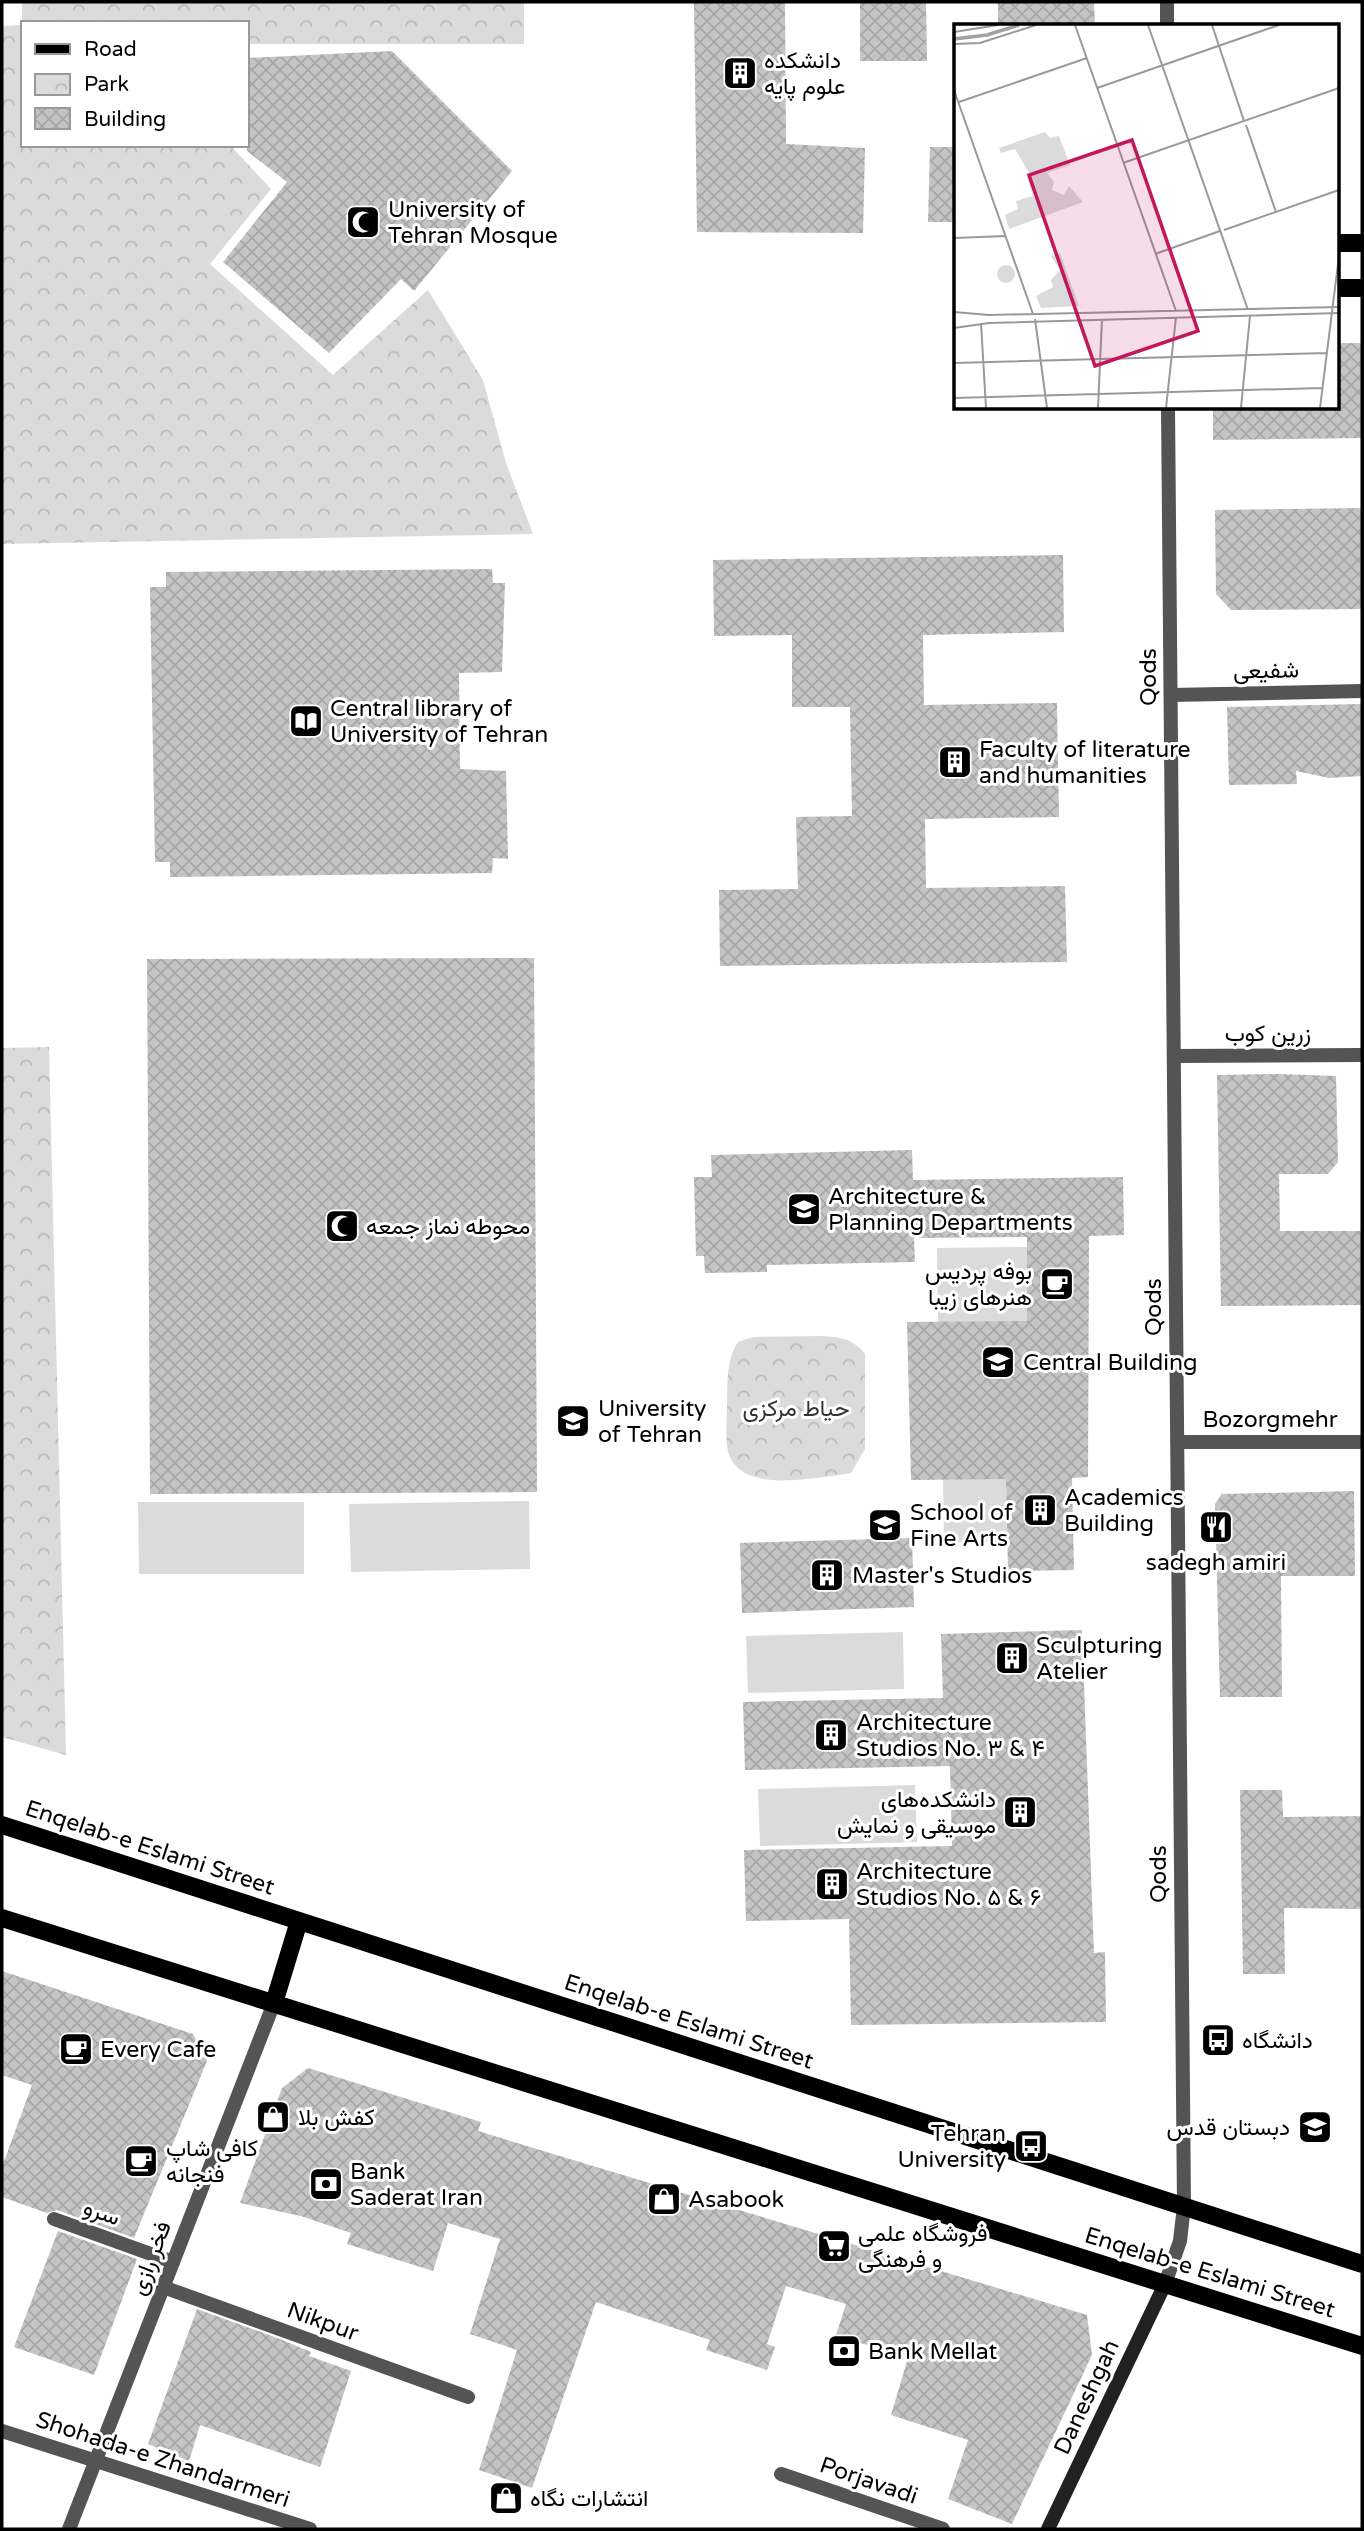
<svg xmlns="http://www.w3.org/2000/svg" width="1364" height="2531" font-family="'Varela Round',Vazirmatn,sans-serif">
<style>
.grass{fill:#dbdbdb}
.park{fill:url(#park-crowns)}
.building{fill:url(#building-cross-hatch)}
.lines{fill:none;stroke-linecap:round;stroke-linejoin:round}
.minor{stroke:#545454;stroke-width:14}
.tertiary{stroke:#545454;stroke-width:14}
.secondary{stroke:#212121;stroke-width:14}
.primary{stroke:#000;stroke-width:18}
.labels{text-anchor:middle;stroke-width:6;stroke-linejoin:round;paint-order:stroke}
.poi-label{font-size:23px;fill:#000;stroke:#fff;text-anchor:start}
.street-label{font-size:23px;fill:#000;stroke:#fff}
.park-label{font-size:23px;fill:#323232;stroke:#fff}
.inset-river{fill:none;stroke:#a2a2a2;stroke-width:3.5}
.inset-road{fill:none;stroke:#999;stroke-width:2}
.view{fill:#c2185b;fill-opacity:0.15;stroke:#c2185b;stroke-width:3.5}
.inset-edge{fill:none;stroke:#000;stroke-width:3.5}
</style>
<defs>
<pattern id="park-crowns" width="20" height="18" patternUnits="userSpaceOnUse" patternTransform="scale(1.75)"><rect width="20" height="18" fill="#dbdbdb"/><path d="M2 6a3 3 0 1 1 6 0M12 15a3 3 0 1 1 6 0" fill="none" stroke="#bababa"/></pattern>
<pattern id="building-cross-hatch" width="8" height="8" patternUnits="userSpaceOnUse" patternTransform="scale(1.75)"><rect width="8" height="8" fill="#c4c4c4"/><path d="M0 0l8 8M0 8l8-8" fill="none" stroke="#a7a7a7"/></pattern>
</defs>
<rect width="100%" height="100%" fill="#fff"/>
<!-- grass -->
<path class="grass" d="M1027,1247v74l-89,1 -1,-74z
M943,1479h63l1,62 -63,2z
M529,1501l1,68 -179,3 -2,-68z
M138,1502h166v72h-165z
M903,1632l1,57 -156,4 -2,-57z
M915,1785l2,57 -157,4 -2,-57z"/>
<!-- park -->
<path class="park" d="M22,2h502v42h-277v-21h-224v122h207l41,44 -61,75 123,111 95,-85 55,90 23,83 27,71 -531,10v-518l20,-1z
M49,1047l17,708 -64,-18v-689z
M822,1336c18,1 32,3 43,18v95l-14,24c-31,4 -106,21 -121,-16 -6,-14 -3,-33 -3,-48 1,-24 -2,-47 11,-67l15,-5z"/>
<!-- building -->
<path class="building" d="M694,2h91l1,142 79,4 -2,85 -166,-1z
M860,2h66l1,59h-67z
M998,2h96l1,24h-97z
M392,51l120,120 -98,120 -13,-12 -72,74 -106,-91 64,-80 -40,-31v-93z
M930,147h26v75h-28z
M1338,343h24v95l-149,2v-32h125z
M1362,508v101l-131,1 -15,-16 -1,-84z
M1063,555l1,77 -141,3 1,70 133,-2 2,114 -134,2 1,69 139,-2 2,76 -347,4 -1,-76 79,-1 -2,-72 56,-1 -2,-109h-58v-72l-78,1 -1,-76z
M492,569l1,14h12l-3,89 -43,1 1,96 46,2 2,88 -15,-1 -1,15 -322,4v-15h-15l-5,-275h16v-15z
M1362,704v72l-33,2 -33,-7 1,13 -68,1 -2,-78z
M534,958l3,534 -387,2 -3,-535z
M1278,1074l58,2 2,86 -10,12h-49l1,57h82v74l-141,1 -4,-231z
M912,1150l1,30 210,-3 1,58 -35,1 -1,241 -16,1 2,92 -66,1 -2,-92 -95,1 -4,-158 120,-1v-84l-113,1 1,24 -148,3v7l-62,1 -1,-17h-8l-2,-79h18l-1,-22z
M1354,1491l1,85h-74l1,121h-62l-5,-193 7,-10z
M912,1538l2,69 -172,6 -2,-70z
M1082,1630l12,323 11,-1 1,70 -255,3 -2,-106 -103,2 -2,-71 208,-4 -2,-80 -205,4 -2,-68 200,-4 -2,-64z
M1240,1790h42l1,27 79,-1v93l-78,-1 1,66h-42z
M2,1971l191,63 14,27 -73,177 -77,-28 -10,3 -45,-16v-30l30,-82 -30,-10z
M308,2068l173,54 -3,9 52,16 557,168 5,40 -80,169 -64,-25 20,-59 -77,-25 17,-57 -72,-23 10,-31 -60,-18 -19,58 8,3 -8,23 -61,-20 4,-10 -114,-38 -64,186 -53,-18 38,-120 -47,-16 30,-95 -52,-16 -15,48 -86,-27 4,-11 -50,-17 -61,-13 42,-115z
M58,2231l79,28 -43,116 -80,-28z
M197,2309l83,30 31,13 -2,4 42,15 -31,96 -120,-42 -11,36 -41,-17z"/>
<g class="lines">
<!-- minor -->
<path class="minor" d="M1171,695l191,-4
M1174,1056l188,-1
M54,2219l119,43
M163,2287l305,110
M781,2474l162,55"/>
<!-- tertiary -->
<path class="tertiary" d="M1167,2v24
M1177,1442h185
M1165,2284l15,-43 4,-35 -16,-1798
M2,2431l308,98
M69,2529l205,-526"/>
<!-- secondary -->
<path class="secondary" d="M1048,2529l117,-245"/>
<!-- primary -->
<path class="primary" d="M1338,243h24
M1338,288h24
M2,1825l1360,439
M2,1918l1360,428
M274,2003l25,-82"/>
</g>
<!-- icons -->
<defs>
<g id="building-square" transform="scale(1.75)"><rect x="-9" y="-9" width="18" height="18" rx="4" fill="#000" stroke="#fff"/><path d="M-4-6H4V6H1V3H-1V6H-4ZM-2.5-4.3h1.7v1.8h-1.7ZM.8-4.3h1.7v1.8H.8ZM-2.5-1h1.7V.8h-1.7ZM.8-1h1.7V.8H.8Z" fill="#fff"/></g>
<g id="mosque-square" transform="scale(1.75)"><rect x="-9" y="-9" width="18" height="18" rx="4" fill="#000" stroke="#fff"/><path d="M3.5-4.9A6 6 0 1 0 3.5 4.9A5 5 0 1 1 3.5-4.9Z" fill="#fff"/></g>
<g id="library-square" transform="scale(1.75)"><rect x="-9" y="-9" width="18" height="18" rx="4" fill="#000" stroke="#fff"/><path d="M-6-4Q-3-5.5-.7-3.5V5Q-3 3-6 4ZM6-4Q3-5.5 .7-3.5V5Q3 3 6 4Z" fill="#fff"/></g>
<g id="university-square" transform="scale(1.75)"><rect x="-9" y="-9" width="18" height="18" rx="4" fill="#000" stroke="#fff"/><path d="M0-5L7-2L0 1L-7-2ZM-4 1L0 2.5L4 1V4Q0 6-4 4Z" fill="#fff"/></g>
<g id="cafe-square" transform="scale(1.75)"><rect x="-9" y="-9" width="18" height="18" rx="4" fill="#000" stroke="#fff"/><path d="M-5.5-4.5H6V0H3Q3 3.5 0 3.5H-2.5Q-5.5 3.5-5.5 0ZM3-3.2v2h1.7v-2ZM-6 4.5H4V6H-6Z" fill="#fff"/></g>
<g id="restaurant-square" transform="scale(1.75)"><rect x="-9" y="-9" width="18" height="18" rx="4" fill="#000" stroke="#fff"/><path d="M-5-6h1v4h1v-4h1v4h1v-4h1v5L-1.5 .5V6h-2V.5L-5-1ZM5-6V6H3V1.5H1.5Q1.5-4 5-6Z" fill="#fff"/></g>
<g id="bus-square" transform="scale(1.75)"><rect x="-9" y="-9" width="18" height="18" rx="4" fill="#000" stroke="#fff"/><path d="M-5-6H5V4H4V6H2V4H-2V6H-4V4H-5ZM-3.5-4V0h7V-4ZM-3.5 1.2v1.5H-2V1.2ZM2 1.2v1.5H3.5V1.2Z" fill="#fff"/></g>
<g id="shop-square" transform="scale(1.75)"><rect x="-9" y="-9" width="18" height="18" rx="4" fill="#000" stroke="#fff"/><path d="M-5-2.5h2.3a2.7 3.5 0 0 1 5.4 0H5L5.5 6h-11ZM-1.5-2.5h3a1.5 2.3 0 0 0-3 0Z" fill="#fff"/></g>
<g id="school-square" transform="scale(1.75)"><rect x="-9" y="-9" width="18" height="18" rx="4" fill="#000" stroke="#fff"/><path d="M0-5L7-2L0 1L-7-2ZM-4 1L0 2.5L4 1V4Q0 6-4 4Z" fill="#fff"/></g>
<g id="bank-square" transform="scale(1.75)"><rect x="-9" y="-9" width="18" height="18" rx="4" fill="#000" stroke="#fff"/><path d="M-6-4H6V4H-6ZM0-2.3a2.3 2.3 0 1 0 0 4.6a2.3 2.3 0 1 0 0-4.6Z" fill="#fff"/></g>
<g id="supermarket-square" transform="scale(1.75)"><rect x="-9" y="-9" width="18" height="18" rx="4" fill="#000" stroke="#fff"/><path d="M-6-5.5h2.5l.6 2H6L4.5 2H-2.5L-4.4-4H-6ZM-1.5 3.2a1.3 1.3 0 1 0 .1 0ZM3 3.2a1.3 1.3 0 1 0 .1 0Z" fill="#fff"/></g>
</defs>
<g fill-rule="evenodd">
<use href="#building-square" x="740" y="73"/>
<use href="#mosque-square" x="363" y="222"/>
<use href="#library-square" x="306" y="721"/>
<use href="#building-square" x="955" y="762"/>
<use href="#university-square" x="804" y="1209"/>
<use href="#mosque-square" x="342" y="1226"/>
<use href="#cafe-square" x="1057" y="1284"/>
<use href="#university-square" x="998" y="1362"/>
<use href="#university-square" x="573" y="1421"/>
<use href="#building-square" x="1040" y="1510"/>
<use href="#university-square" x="885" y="1525"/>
<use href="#restaurant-square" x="1216" y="1527"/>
<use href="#building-square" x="827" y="1575"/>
<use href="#building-square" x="1012" y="1658"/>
<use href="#building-square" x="831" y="1735"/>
<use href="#building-square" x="1020" y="1812"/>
<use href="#building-square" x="832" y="1884"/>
<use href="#bus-square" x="1218" y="2040"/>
<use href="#cafe-square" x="76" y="2049"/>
<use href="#shop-square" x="273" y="2117"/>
<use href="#school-square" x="1315" y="2127"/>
<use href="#bus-square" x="1031" y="2146"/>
<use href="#cafe-square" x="141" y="2161"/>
<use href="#bank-square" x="326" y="2184"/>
<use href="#shop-square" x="664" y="2199"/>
<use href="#supermarket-square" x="834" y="2246"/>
<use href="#bank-square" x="844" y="2351"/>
<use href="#shop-square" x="506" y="2498"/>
</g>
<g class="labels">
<!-- poi labels -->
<g class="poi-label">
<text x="764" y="68">دانشکده<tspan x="764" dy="26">علوم پایه</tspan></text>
<text x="388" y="217">University of<tspan x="388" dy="26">Tehran Mosque</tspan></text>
<text x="330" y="716">Central library of<tspan x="330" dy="26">University of Tehran</tspan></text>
<text x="979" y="757">Faculty of literature<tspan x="979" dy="26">and humanities</tspan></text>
<text x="828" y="1204">Architecture &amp;<tspan x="828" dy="26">Planning Departments</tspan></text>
<text x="366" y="1234">محوطه نماز جمعه</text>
<text x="1032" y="1279" text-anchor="end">بوفه پردیس<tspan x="1032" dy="26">هنرهای زیبا</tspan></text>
<text x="1023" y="1370">Central Building</text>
<text x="598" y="1416">University<tspan x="598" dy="26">of Tehran</tspan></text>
<text x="1064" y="1505">Academics<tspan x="1064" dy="26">Building</tspan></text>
<text x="910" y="1520">School of<tspan x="910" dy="26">Fine Arts</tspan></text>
<text x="1216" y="1570" text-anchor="middle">sadegh amiri</text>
<text x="852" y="1583">Master's Studios</text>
<text x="1036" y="1653">Sculpturing<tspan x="1036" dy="26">Atelier</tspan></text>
<text x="856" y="1730">Architecture<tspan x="856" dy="26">Studios No. ۳ &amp; ۴</tspan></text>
<text x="996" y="1807" text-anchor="end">دانشکده‌های<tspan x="996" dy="26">موسیقی و نمایش</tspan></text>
<text x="856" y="1879">Architecture<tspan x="856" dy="26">Studios No. ۵ &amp; ۶</tspan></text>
<text x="1242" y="2048">دانشگاه</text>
<text x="100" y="2057">Every Cafe</text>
<text x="298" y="2125">کفش بلا</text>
<text x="1290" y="2135" text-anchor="end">دبستان قدس</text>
<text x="1006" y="2141" text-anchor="end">Tehran<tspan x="1006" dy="26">University</tspan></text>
<text x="166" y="2156">کافی شاپ<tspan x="166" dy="26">فنجانه</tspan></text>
<text x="350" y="2179">Bank<tspan x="350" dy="26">Saderat Iran</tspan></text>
<text x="688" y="2207">Asabook</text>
<text x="858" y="2241">فروشگاه علمی<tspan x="858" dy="26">و فرهنگی</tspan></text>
<text x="868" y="2359">Bank Mellat</text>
<text x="530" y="2506">انتشارات نگاه</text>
</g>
<!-- street labels -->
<g class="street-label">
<text transform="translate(1266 670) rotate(-1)" y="8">شفیعی</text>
<text transform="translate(1148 677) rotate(-90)" y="8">Qods</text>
<text x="1268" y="1041">زرین کوب</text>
<text transform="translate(1153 1307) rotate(-90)" y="8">Qods</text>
<text x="1270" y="1427">Bozorgmehr</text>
<text transform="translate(150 1847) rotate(18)" y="8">Enqelab-e Eslami Street</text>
<text transform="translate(1158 1874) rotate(-90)" y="8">Qods</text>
<text transform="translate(689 2021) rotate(18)" y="8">Enqelab-e Eslami Street</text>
<text transform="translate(102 2212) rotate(20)" y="8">سرو</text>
<text transform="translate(150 2258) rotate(-69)" y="8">فخر رازی</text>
<text transform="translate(1210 2272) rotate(17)" y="8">Enqelab-e Eslami Street</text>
<text transform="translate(323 2321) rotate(20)" y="8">Nikpur</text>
<text transform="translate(1086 2397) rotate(-65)" y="8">Daneshgah</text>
<text transform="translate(163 2459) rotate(18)" y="8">Shohada-e Zhandarmeri</text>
<text transform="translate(869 2480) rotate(19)" y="8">Porjavadi</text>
</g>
<!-- park labels -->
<g class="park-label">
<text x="796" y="1416">حیاط مرکزی</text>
</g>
</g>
<!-- overview -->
<g transform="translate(954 24)">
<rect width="385" height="385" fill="#fff"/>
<path d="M43 250a9 9 0 1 1 18 0a9 9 0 1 1-18 0Z" fill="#dbdbdb"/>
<path d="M91,108l5,6 9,-2 11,29 -23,8 7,9 -2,8 12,5 5,-9 14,16 -74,27 -4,-14 13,-6 -2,-8 17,-5 -6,-18 4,-2 -16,-27 -14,4 -2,-5zM106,229l19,53 -38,2 -5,-12 17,-9 -2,-7 9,-10 -9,-14z" fill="#dbdbdb"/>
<path class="inset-river" d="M0,15l33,-4 32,-10"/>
<path class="inset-road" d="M121,1l101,286M194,1l100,285M258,1l32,96M0,8l44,-7M0,20l26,-1 56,-18M143,64l182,-63M0,66l79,224M5,78l128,-44M292,101l30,87M169,139l216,-75M270,206l115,-40M0,214l52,-2M201,230l65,-23M0,288l35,3 350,-8M81,295l12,89M27,299l5,85M0,304l35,-5 350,-10M0,339l373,-10M0,374l368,-10M144,384l4,-89M212,384l10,-91M287,384l9,-92M366,384l19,-152"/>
<path class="view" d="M178,116l66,191 -103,35 -66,-191z"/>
<rect width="385" height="385" class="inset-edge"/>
</g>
<!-- border -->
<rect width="1364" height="2531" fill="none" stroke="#000000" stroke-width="7"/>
<!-- legend -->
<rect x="21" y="21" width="228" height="126" fill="#ffffff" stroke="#999999" stroke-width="2"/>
<rect x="35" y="44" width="35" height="10" fill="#000000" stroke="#999999" stroke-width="2"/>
<text x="84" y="56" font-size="21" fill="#000000">Road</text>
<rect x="35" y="74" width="35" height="21" fill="url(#park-crowns)" stroke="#999999" stroke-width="2"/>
<text x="84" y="91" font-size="21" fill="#000000">Park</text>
<rect x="35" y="108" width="35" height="21" fill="url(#building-cross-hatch)" stroke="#999999" stroke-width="2"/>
<text x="84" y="126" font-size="21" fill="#000000">Building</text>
</svg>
